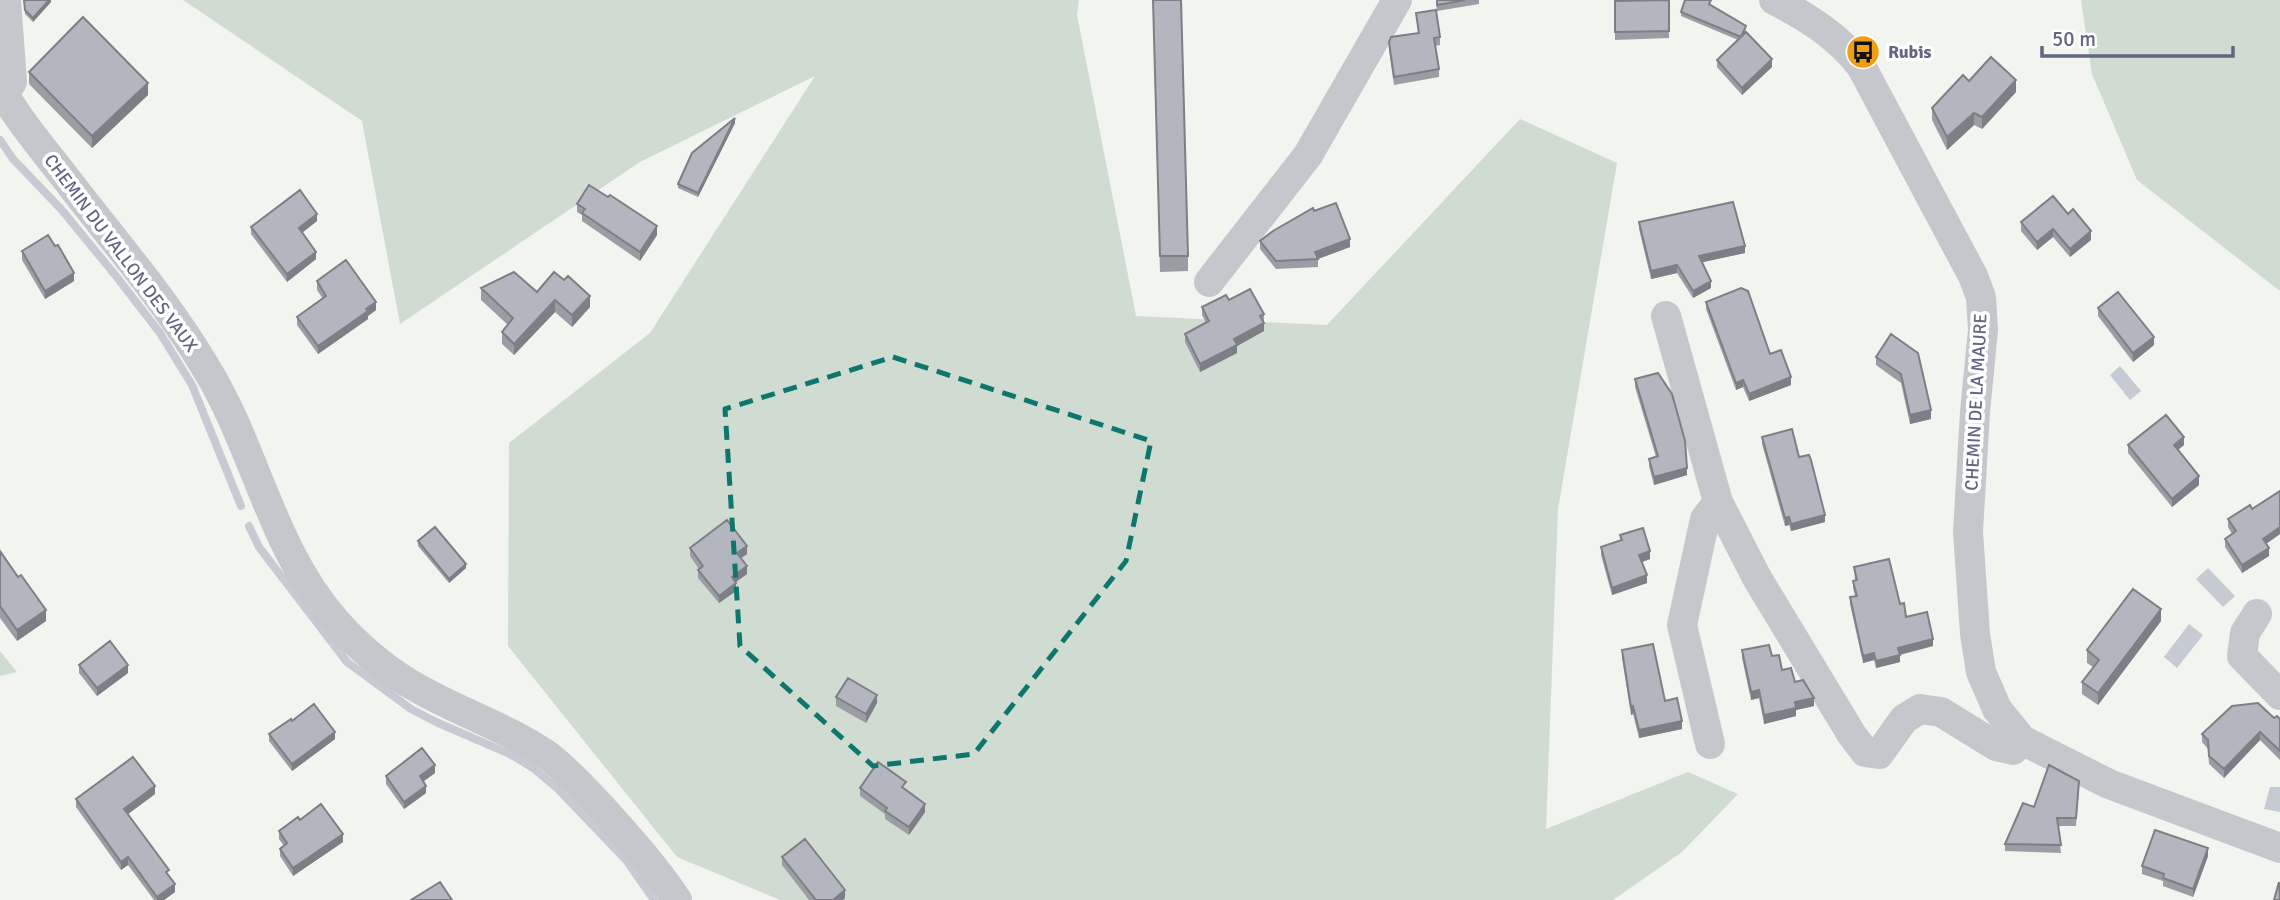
<svg xmlns="http://www.w3.org/2000/svg" width="2280" height="900" font-family="Signika,sans-serif">
<style>
.green{fill:#d0dbd1}
.water{fill:#c5cad3}
.lines{fill:none;stroke-linecap:round;stroke-linejoin:round}
.stream{stroke:#c5cad3;stroke-width:8}
.street{stroke:#c6c7cc;stroke-width:30}
.wall{fill:#9b9da4}
.shaded-wall{fill:#7e7f86}
.building{fill:#b4b6bf;stroke:#7e7f86;stroke-width:2}
.marked{fill:none;stroke:#0f766e;stroke-width:5;stroke-dasharray:14 9;stroke-linejoin:round}
.labels{text-anchor:middle;stroke-width:7;stroke-linejoin:round;paint-order:stroke}
.poi-label{font-size:18px;font-weight:bold;fill:#616683;stroke:#fff;text-anchor:start}
.street-label{font-size:18px;fill:#616683;stroke:#fff}
</style>
<rect width="100%" height="100%" fill="#f2f4ef"/>
<!-- green -->
<path class="green" d="M183,0h896l-2,15 59,301 191,9 193,-206 97,44 -59,346 -12,320 142,-57 50,22 -56,58 -69,48h-833l-103,-43 -169,-211 1,-203 141,-110 165,-257 -175,86 -240,162 -38,-203z
M2081,0h199v291l-143,-111 -45,-106z
M0,651l17,21 -17,4z"/>
<!-- water -->
<path class="water" d="M2120,366l21,25 -11,9 -20,-25z
M2208,568l27,28 -12,11 -27,-28z
M2189,624l14,11 -26,33 -13,-11z
M2270,787h10v25l-16,-3z"/>
<g class="lines">
<!-- stream -->
<path class="stream" d="M0,140l13,19 48,50 55,67 44,57 32,52 49,121
M249,526l10,21 88,115 64,47 25,13 74,32 23,14 24,20 69,72 28,40"/>
<!-- street -->
<path class="street" d="M1774,0c33,17 64,36 87,66l112,210 8,21 2,33 -8,82 -7,120 7,102 6,38 16,37 25,31 87,44 171,64
M0,88c18,31 42,60 64,88 48,63 102,124 142,192 51,83 64,179 131,255 20,22 45,44 70,59 45,28 96,43 140,73 20,15 38,35 55,53 27,30 53,59 75,92
M4,95l8,-13 -6,-82
M1209,282l99,-127 89,-155
M1666,316l52,186 39,76 95,157 13,17 14,2 25,-35 16,-10 21,3 55,34 17,4 9,-10
M2257,614l-12,19 -3,23 38,39
M1710,744l-28,-119 23,-106 13,-17"/>
</g>
<!-- wall -->
<path class="wall" d="M24,0h27v2l-18,20 -8,-8z
M1153,0l35,256v15l-28,1z
M1436,0h43v4l-42,7z
M1669,0v38l-54,2v-39z
M1711,5l35,25 -2,5 28,32 -30,28 -25,-28v-7l21,-20 -57,-24v-4z
M1416,13l24,24v8l-5,1 4,23v8l-45,8 -5,-35v-8l29,-9z
M29,72l119,23 -56,53 -63,-64z
M1969,81l47,11 -34,37 -8,-4 -27,25 -15,-30v-12z
M735,123l-37,74 -20,-9v-4z
M577,204l80,31 -17,26 -58,-40v-6l-5,-3z
M1314,211l36,36 -32,12v8l-42,2 -16,-20v-8z
M2068,214l23,26 -21,17 -17,-20 -16,13 -16,-19v-9z
M317,221l-15,12 14,26 -29,23 -36,-48v-7z
M1639,222l106,31 -43,9 9,26 -18,10 -16,-25 -26,6 -12,-50z
M22,251l52,30 -29,18 -23,-39z
M317,281l59,29 -8,6v3l-50,35 -21,-29v-8l26,-18 -6,-9z
M481,288l56,4 53,15 -18,20 -17,-15 -41,43 -12,-11v-12l6,-7 -27,-25z
M1229,300l35,14v17l-27,15v7l-37,19 -15,-30v-8l21,-11 -4,-8v-8z
M1706,302l64,52 21,31 -42,16 -6,-14 -7,3 -30,-81z
M2098,308l56,37 -21,17 -35,-46z
M1891,334l40,85 -21,5 -9,-41 -25,-18v-8z
M1635,379l52,96 -33,10 -5,-19v-7l7,-2 -21,-70z
M1762,437l37,20 26,65 -34,9 -2,-6 -4,1 -23,-82z
M2128,445h56l-6,5 21,35 -27,22 -44,-54z
M2280,491v43l-14,10 3,12 -27,17 -17,-26v-8l7,-5 -4,-7v-8l24,-10z
M1620,535l30,24 -8,3 5,21 -35,12 -11,-40v-8l19,-6z
M418,541l48,27 -17,15 -31,-37z
M690,548l57,6 -6,4 6,16 -12,8 1,9 -17,12 -21,-25v-8l1,-1 -9,-13z
M0,551l46,70 -29,20 -17,-23z
M1854,567l46,37 6,13 27,29 -33,9v7l-24,6 -2,-8 -11,3 -13,-59v-7l5,-1 -2,-8v-7l2,-1z
M2161,621l-63,84 -16,-11v-12l11,-15 -6,-4v-13z
M1622,650l43,51 17,28 -43,9 -6,-24 -2,1 -9,-57z
M1742,650l30,6 10,14 13,12 19,24 -18,4v6l-32,8 -5,-26 -8,2 -9,-42z
M79,665l49,8 -31,23 -18,-23z
M836,697l41,6 -11,20 -30,-17z
M2274,718l6,1v41l-20,-20 -36,38 -15,-14 -1,-15 -6,-7v-8z
M292,721l43,18 -43,32 -23,-30v-7z
M435,773l-12,8 3,12 -22,16 -18,-25v-8z
M860,788l46,2 19,22 -16,23 -24,-16v-5l-25,-18z
M2079,789l-3,37h-18l3,27 -56,-2v-7l29,-37z
M155,794l-27,20 41,62 6,16 -11,8h-10l-26,-35 -7,5 -45,-63v-8z
M300,820l43,22 -50,34 -13,-20v-7l4,-3 -5,-7v-8z
M2208,856l-15,41 -30,-11v-5l-21,-7v-8z
M782,857l63,41 -2,2h-34l-27,-35z"/>
<!-- shaded-wall -->
<path class="shaded-wall" d="M49,0h2v2l-18,20v-4z
M1772,59v8l-30,28v-7z
M2016,80v12l-34,37v-12z
M148,83v12l-56,53v-12z
M1974,113v12l-27,25v-13z
M735,118v5l-37,74v-4z
M317,214v7l-18,14v-7z
M657,226v9l-17,26v-9z
M2053,229v8l-16,13v-8z
M2091,231v9l-21,17v-8z
M1350,239v8l-35,13v-8z
M1745,246v7l-46,10v-7z
M316,252v7l-29,23v-8z
M1677,265v8l-26,6v-8z
M74,273v8l-29,18v-8z
M1711,281v7l-18,10v-7z
M590,296v11l-18,20v-12z
M555,300v12l-41,43v-11z
M376,302v8l-8,6v3l-50,35v-8z
M1264,323v8l-27,15v7l-37,19v-8l34,-25z
M2154,337v8l-21,17v-9z
M1791,377v8l-42,16v-7z
M1743,380v7l-7,3v-7z
M1931,410v9l-21,5v-9z
M2184,437v8l-10,8v-8z
M1687,468v7l-33,10v-8z
M2199,476v9l-27,22v-8z
M1825,515v7l-34,9v-7z
M1789,517v8l-4,1v-8z
M2280,527v7l-17,12v-7z
M747,546v8l-10,7v-8z
M2269,548v8l-27,17v-8z
M1650,551v8l-11,4v-8z
M466,564v4l-17,15v-4z
M747,566v8l-15,11v-8z
M1647,575v8l-35,12v-7z
M736,583v8l-17,12v-7z
M2161,609v12l-63,84v-12z
M46,610v11l-29,20v-11z
M1933,639v7l-35,9v-7z
M1874,653v7l-11,3v-7z
M1900,655v7l-24,6v-7z
M128,665v8l-31,23v-8z
M1759,690v8l-8,2v-8z
M877,695v8l-11,20v-9z
M1814,698v8l-18,4v6l-32,8v-9l31,-13z
M1633,706v8l-2,1v-8z
M1682,721v8l-43,9v-8z
M335,732v7l-43,32v-7z
M2260,732v8l-36,38v-9z
M435,765v8l-15,11v-8z
M155,786v8l-31,23v-8z
M426,786v7l-22,16v-7z
M925,804v8l-16,23v-8z
M343,834v8l-50,34v-8z
M2208,848v8l-15,41v-8z
M128,857v8l-7,5v-8z
M175,884v8l-11,8h-7v-3z
M845,890v8l-2,2h-10z"/>
<!-- building -->
<path class="building" d="M24,0h25l-16,18 -8,-8z
M1153,0h28l7,256h-28z
M1437,0h28l-28,5z
M1669,0v31l-54,1v-31z
M1685,0h26l-2,4 37,22 -5,11 -60,-25z
M1436,10l4,27 -6,1 5,31 -45,8 -5,-35 2,-5 28,-4 -3,-20z
M83,17l65,66 -56,53 -63,-64z
M1746,32l26,27 -30,29 -25,-28z
M1991,57l25,23 -34,37 -8,-4 -27,24 -15,-29 31,-33 6,6z
M735,118l-37,75 -20,-9 14,-31z
M589,185l19,12 2,-2 47,31 -17,26 -58,-39 3,-4 -8,-5z
M300,190l17,24 -18,14 17,24 -29,22 -36,-47z
M2053,196l15,18 5,-5 18,22 -21,18 -17,-20 -16,13 -16,-20z
M1733,202l12,44 -46,10 12,25 -18,10 -16,-26 -26,6 -12,-49z
M1336,203l14,36 -35,13 3,7 -42,2 -16,-20 13,-10 40,-23 1,3z
M48,235l7,11 3,-1 16,28 -29,18 -23,-40z
M346,260l30,42 -10,7 2,2 -50,35 -21,-29 29,-21 -9,-15z
M514,272l23,20 17,-20 10,8 4,-4 22,20 -18,19 -17,-15 -41,44 -12,-12 11,-14 -32,-30z
M1741,288l7,3 22,63 11,-4 10,27 -42,17 -6,-14 -7,3 -30,-81z
M1250,289l14,25 -4,2 4,7 -30,16 3,6 -37,19 -15,-30 24,-13 -7,-14 24,-12 3,5z
M2118,292l36,45 -21,16 -35,-45z
M1891,334l27,19 13,57 -21,5 -9,-41 -25,-17z
M1658,373l14,21 13,47 2,27 -33,9 -5,-18 9,-3 -23,-77z
M2166,415l18,22 -10,8 25,31 -27,23 -44,-54z
M1792,429l7,28 10,-2 2,5 14,55 -34,9 -2,-7 -4,1 -23,-81z
M2280,491v36l-17,12 6,9 -27,17 -17,-26 11,-8 -8,-12 22,-14 2,4z
M727,520l20,26 -10,7 10,13 -15,11 4,6 -17,13 -21,-26 5,-4 -13,-18z
M435,527l31,37 -17,15 -31,-38z
M1643,528l7,23 -11,4 8,20 -35,13 -11,-41 21,-7 -2,-5z
M0,551l18,26 3,-2 25,35 -29,20 -17,-24z
M1889,559l11,45 4,-1 2,14 21,-5 6,27 -35,9 2,7 -24,6 -2,-8 -11,3 -13,-59 7,-1 -4,-15 4,-1 -3,-13z
M2133,589l28,20 -63,84 -16,-11 17,-22 -12,-10z
M110,641l18,24 -31,23 -18,-23z
M1653,644l12,57 12,-3 5,23 -43,9 -6,-24 -2,1 -9,-57z
M1769,645l3,11 7,-1 3,15 9,-2 4,14 8,-2 11,18 -19,4 1,6 -32,7 -5,-25 -8,2 -9,-42z
M848,678l29,17 -11,19 -30,-17z
M2258,703l16,15 3,-2 3,3v32l-20,-19 -36,37 -15,-13 -1,-16 -6,-6 30,-28z
M314,704l21,28 -43,32 -23,-30 22,-15 1,2z
M422,748l13,17 -15,11 6,10 -22,16 -18,-26z
M133,757l22,29 -31,23 45,61 -3,2 9,12 -18,13 -29,-40 -7,5 -45,-63z
M878,762l28,20 -4,5 23,17 -16,23 -24,-16 2,-3 -27,-20z
M2049,765l30,16 -3,37h-19l4,27 -56,-1 18,-41 11,4z
M321,804l22,30 -50,34 -13,-19 7,-6 -8,-12 19,-14 2,3z
M2155,830l53,18 -15,41 -30,-11 1,-4 -22,-8z
M805,839l40,51 -12,10h-17l-34,-43z
M440,882l12,18h-41z
M2279,882l1,18h-6z"/>
<!-- marked area -->
<path class="marked" d="M893,357l258,84 -25,120 -152,193 -101,12 -133,-120 -15,-237z"/>
<!-- icons -->
<defs>
<g id="bus-disc" transform="scale(1.75)"><circle r="9.5" fill="#ef9f14" stroke="#fff"/><path d="M-5-6H5V4H4V6H2V4H-2V6H-4V4H-5ZM-3.5-4V0h7V-4ZM-3.5 1.2v1.5H-2V1.2ZM2 1.2v1.5H3.5V1.2Z" fill="#111"/></g>
</defs>
<g fill-rule="evenodd">
<use href="#bus-disc" x="1863" y="52"/>
</g>
<g class="labels">
<!-- poi labels -->
<g class="poi-label">
<text x="1888" y="58">Rubis</text>
</g>
<!-- street labels -->
<g class="street-label">
<text transform="translate(121 253) rotate(53)" y="6">CHEMIN DU VALLON DES VAUX</text>
<text transform="translate(1976 402) rotate(-87)" y="6">CHEMIN DE LA MAURE</text>
</g>
</g>
<!-- scale -->
<path d="M2042 46v10h191v-10" fill="none" stroke="#616683" stroke-width="3.5"/>
<text x="2052" y="46" font-size="21" fill="#616683" stroke="#ffffff" stroke-width="5" paint-order="stroke">50 m</text>
</svg>
